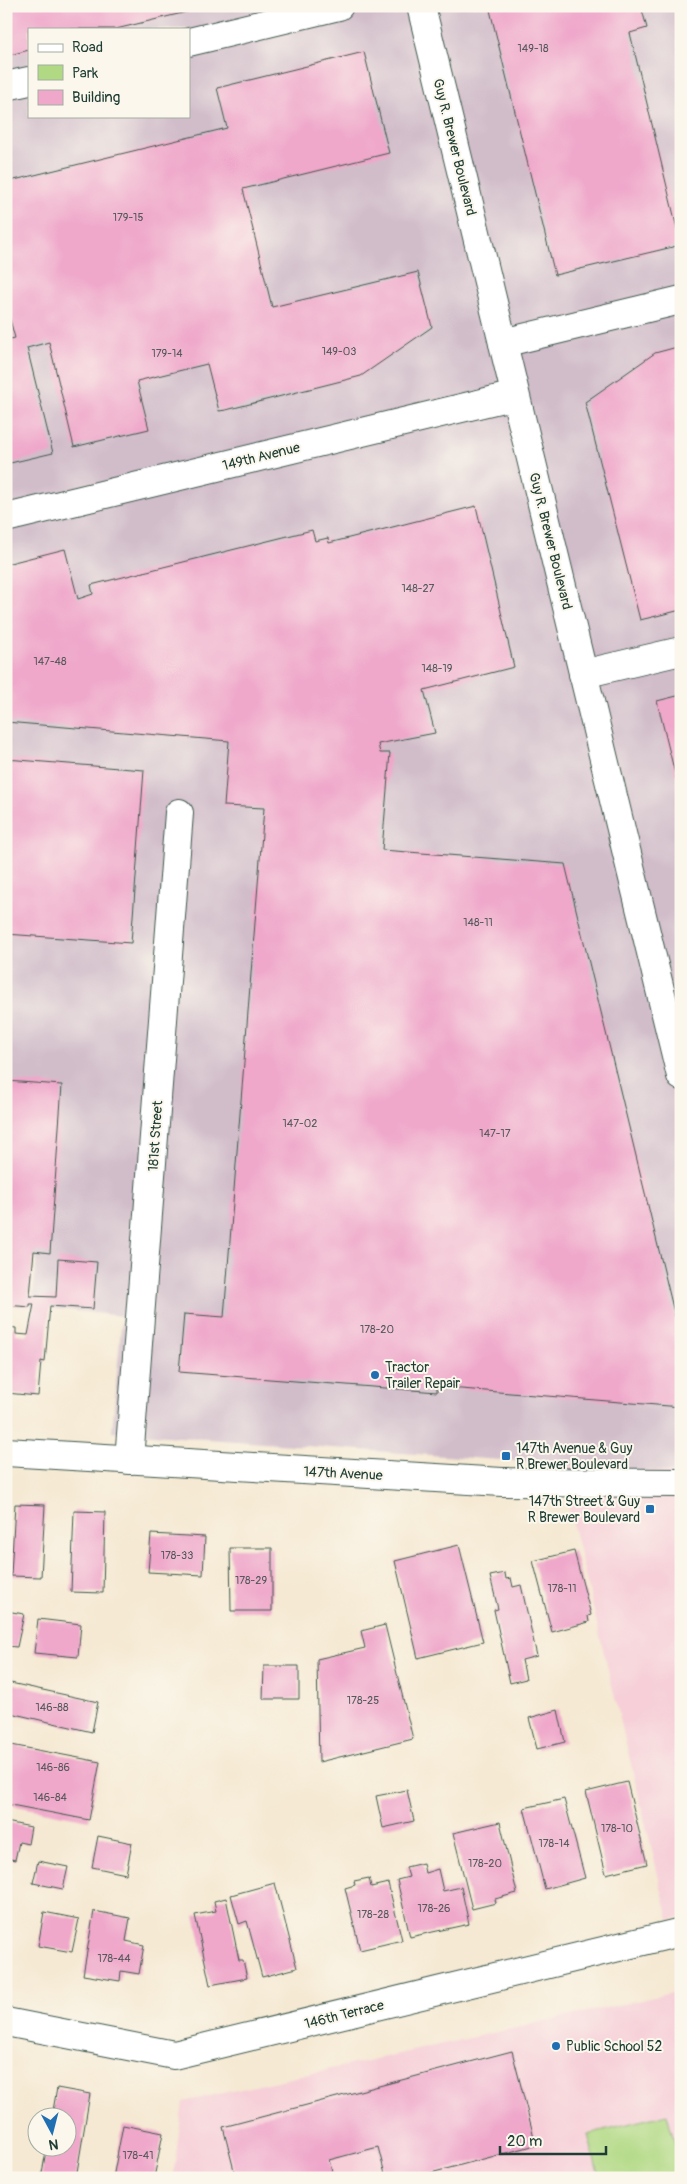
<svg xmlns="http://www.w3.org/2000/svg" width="687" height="2184" font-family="Pangolin,sans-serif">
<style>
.built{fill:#f6cfd8}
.industrial{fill:#d1bdca;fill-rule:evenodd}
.green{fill:#b1d984;stroke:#688b5c}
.building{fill:#efa7ca}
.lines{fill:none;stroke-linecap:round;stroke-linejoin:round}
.street-casing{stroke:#3f574c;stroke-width:30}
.secondary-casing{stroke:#3f574c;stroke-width:30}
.street{stroke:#fff;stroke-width:28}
.secondary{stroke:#fff;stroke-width:28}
.poi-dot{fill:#1f6fb2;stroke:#fbf7ec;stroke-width:2}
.labels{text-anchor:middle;stroke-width:4;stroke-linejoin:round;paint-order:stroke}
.number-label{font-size:11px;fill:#53585a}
.street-label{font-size:14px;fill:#1f3d34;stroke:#fbf7ec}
.poi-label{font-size:14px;fill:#1f3d34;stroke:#fbf7ec;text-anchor:start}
</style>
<rect width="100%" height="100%" fill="#fbf7ec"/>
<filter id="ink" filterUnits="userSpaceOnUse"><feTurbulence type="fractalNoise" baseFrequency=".02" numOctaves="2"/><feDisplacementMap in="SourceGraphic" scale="10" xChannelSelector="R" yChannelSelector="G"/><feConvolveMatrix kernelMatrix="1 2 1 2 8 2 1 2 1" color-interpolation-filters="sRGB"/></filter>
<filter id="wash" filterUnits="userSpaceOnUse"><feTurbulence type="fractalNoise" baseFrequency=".0096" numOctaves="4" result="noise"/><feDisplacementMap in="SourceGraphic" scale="20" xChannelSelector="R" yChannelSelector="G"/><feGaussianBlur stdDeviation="1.12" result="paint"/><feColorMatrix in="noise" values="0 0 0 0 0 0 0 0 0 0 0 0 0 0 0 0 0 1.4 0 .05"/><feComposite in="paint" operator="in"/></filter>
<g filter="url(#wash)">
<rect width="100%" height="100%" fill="#f5e9d3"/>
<!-- built -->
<path class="built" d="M558,1464l123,9v444l-12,3z
M681,1991v187h-508l10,-76z"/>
<!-- industrial -->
<path class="industrial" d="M6,6h675v1467l-569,-41 10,-116 -90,-10 5,-48 -31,-3zM29,29h160v87h-160z"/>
<!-- green -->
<path class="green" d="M667,2114l14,54v10h-82l-11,-44z"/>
<g id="blocks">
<!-- building -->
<path class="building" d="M6,6h192l1,3 -83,20h-87v21l-23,6z
M489,6h152l6,22 -17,5 51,212 -126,30z
M364,52l25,101 -146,36 29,118 146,-35 14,55 -71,49 -135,34 -7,1 -12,-47 -70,17 12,48 -75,18 -25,-105 -22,6 26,105 -47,11v-124l9,-2 -9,-33v-123l221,-54 -10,-40z
M681,346v264l-41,10 -55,-218 70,-49z
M476,506l38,161 -90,23 11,43 -57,11 2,9h10l-8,97 183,14 116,477v66l-244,-20v5l-258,-20 5,-58 40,3 40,-509 -40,-2 5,-65 -223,-19v-158l59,-15 13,50 15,-5 -2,-9 221,-55 3,11 13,-3 1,5z
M681,695v98l-1,1 -23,-93z
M6,759l138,11 -13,173 -125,-9z
M6,1081l56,4 -12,168 -16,-2 -4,45 26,1 2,-38 39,3 -4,47 -43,-3 -5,56 -4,-1 -3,35 -32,-3 2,-66 8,1v6l12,1 6,-31h-4v3l-24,-2z
M15,1504l30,1 -4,72 -30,-1z
M74,1511l31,1 -2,81 -32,-1z
M151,1534l54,3 -2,38 -55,-3z
M459,1545l24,97 -65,16 -23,-97z
M230,1548h42v63h-41z
M574,1551l17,64 -3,1 1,6 -37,10 -19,-71z
M505,1573l1,6 5,-1 2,9 8,-2 16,71 -15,4 4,19 -16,4 -16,-73 4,-1 -8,-33z
M6,1611l18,3 -7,33 -11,-1z
M38,1619l43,5 -3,33 -44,-4z
M385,1625l28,114 -94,23 -2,-103 48,-11 -4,-17z
M264,1666h35v33h-36z
M6,1682l92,20 -6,30 -86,-20z
M558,1710l7,32 -28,7 -8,-31z
M6,1744l94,18 -11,58 -83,-16z
M627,1782l20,82 -41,10 -20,-82z
M407,1790l7,31 -31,7 -7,-32z
M564,1799l21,79 -40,11 -21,-81z
M6,1822l25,5 -3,17 -9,-2 -4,18 -9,-2z
M500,1822l17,71 -22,6 1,4 -24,6 -19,-76z
M98,1836l34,7 -6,31 -34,-7z
M38,1861l30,6 -5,22 -30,-6z
M423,1863l2,10 13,-4 5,22 18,-4 8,37 -59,13 -13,-57 12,-3 -3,-10z
M369,1878l2,9 17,-4 14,57 -42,10 -15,-62 10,-3 -1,-4z
M275,1883l22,85 -35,9 -15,-56 -8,3 -8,-29z
M226,1898l13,62h4l4,18 -37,7 -15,-70 21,-4 -2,-10z
M94,1911l36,7 -4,23 18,4 -5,29 -18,-3 -1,10 -37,-6z
M44,1912l35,7 -7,33 -34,-6z
M512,2051l24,94 -124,33h-26l-8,-31 -49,13 5,18h-98l-13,-51z
M57,2088l33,6 -14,84h-35l6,-32h21v-30h-16z
M123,2125l40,8 -9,45h-41z"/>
</g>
</g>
<g filter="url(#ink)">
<use href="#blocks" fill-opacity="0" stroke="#3f574c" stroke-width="1"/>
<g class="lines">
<!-- street casing -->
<g class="street-casing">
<path id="street" d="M189,42l150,-36
M6,86l23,-5
M503,343l178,-43
M6,518l509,-123
M583,674l98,-23
M129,1460l50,-647
M6,2022l168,33 507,-123"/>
</g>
<!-- secondary casing -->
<g class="secondary-casing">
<path id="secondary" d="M421,6l260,1070
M6,1452l496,30 179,1"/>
</g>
<!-- street -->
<use href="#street" class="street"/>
<!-- secondary -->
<use href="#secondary" class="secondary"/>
</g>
</g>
<!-- markers -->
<g class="poi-dot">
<circle cx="375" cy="1375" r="5"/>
<rect x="501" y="1451" width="10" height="10" rx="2.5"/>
<rect x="645" y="1504" width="10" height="10" rx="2.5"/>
<circle cx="556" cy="2046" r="5"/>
</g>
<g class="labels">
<!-- number labels -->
<g class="number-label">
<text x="533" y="52">149-18</text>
<text x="128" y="221">179-15</text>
<text x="339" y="355">149-03</text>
<text x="167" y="357">179-14</text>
<text x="418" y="592">148-27</text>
<text x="50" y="665">147-48</text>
<text x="437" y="672">148-19</text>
<text x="478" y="926">148-11</text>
<text x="300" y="1127">147-02</text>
<text x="495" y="1137">147-17</text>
<text x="377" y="1333">178-20</text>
<text x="177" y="1559">178-33</text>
<text x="251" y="1584">178-29</text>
<text x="562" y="1592">178-11</text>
<text x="363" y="1704">178-25</text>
<text x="52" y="1711">146-88</text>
<text x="53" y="1771">146-86</text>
<text x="50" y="1801">146-84</text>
<text x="617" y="1832">178-10</text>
<text x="554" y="1847">178-14</text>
<text x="485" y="1867">178-20</text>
<text x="434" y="1912">178-26</text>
<text x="373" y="1918">178-28</text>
<text x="114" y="1962">178-44</text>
<text x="138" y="2159">178-41</text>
</g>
<!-- street labels -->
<g class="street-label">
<text transform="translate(455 147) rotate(76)" y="5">Guy R. Brewer Boulevard</text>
<text transform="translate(261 456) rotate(-14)" y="5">149th Avenue</text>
<text transform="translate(551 541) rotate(76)" y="5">Guy R. Brewer Boulevard</text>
<text transform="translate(155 1136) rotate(-86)" y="5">181st Street</text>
<text transform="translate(343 1473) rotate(3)" y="5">147th Avenue</text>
<text transform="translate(344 2014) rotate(-14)" y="5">146th Terrace</text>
</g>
<!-- poi labels -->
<g class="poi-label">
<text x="385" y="1372">Tractor<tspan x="385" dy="16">Trailer Repair</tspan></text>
<text x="516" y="1453">147th Avenue &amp; Guy<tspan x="516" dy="16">R Brewer Boulevard</tspan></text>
<text x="640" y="1506" text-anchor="end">147th Street &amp; Guy<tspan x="640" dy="16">R Brewer Boulevard</tspan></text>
<text x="566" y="2051">Public School 52</text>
</g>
</g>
<!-- margin -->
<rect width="687" height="2184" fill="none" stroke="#fbf7ec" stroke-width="25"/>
<!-- legend -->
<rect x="28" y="28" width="162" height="90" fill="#fbf7ec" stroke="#a3ada2"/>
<rect x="38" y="44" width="25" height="8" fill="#ffffff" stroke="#a3ada2"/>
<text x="72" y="52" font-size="15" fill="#1f3d34">Road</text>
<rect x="38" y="65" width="25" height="15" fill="#b1d984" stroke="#a3ada2"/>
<text x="72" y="78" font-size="15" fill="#1f3d34">Park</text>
<rect x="38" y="90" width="25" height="15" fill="#efa7ca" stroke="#a3ada2"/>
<text x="72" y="102" font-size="15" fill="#1f3d34">Building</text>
<!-- north arrow -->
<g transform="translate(52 2132) rotate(173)"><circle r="24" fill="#fbf7ec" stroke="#a3ada2"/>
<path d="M0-4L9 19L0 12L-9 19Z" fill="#1f6fb2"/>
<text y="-8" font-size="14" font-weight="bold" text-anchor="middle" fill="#1f3d34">N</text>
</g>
<!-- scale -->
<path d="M500 2146v8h106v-8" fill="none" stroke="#1f3d34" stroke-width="2.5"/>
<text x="507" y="2146" font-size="15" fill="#1f3d34" stroke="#fbf7ec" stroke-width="4" paint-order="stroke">20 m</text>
</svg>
